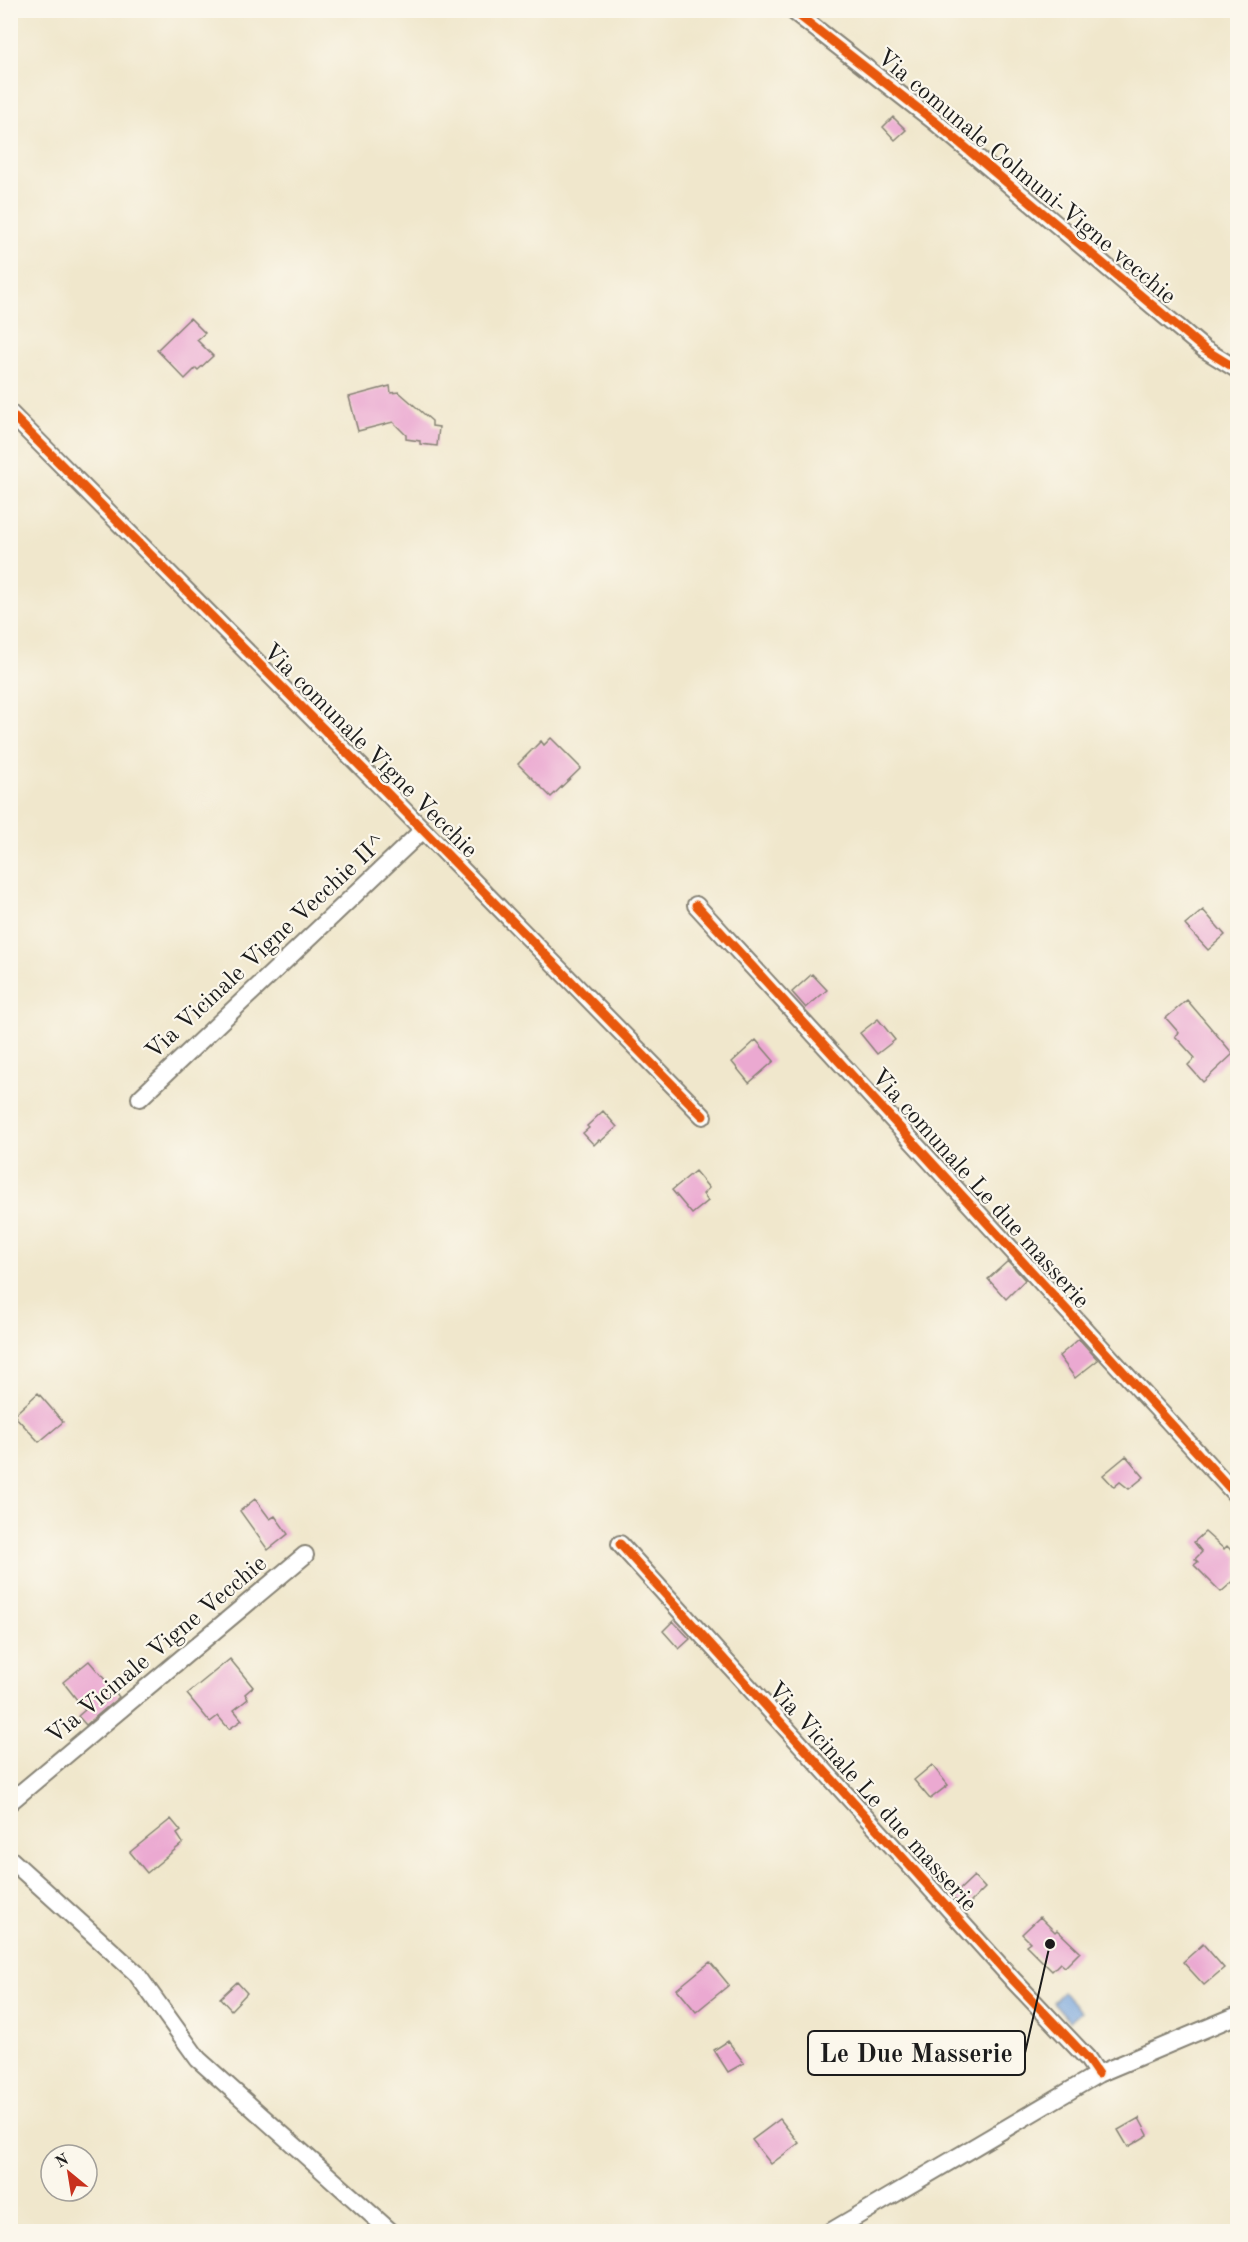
<svg xmlns="http://www.w3.org/2000/svg" width="1248" height="2242" font-family="'Old Standard TT',serif">
<style>
.water{fill:#71a0da;stroke:#465e7b;stroke-width:1.5}
.building{fill:#eba9d1}
.lines{fill:none;stroke-linecap:round;stroke-linejoin:round}
.minor-casing{stroke:#868274;stroke-width:20}
.minor{stroke:#fff;stroke-width:16}
.cycleway-casing{stroke:#fbf7ec;stroke-width:13}
.cycleway{stroke:#e8590c;stroke-width:9}
.labels{text-anchor:middle;stroke-width:4.5;stroke-linejoin:round;paint-order:stroke}
.street-label{font-size:24px;fill:#1c1c1c;stroke:#fbf7ec}
.leader{fill:none;stroke:#1c1c1c;stroke-width:2}
.callout-dot{fill:#1c1c1c;stroke:#fbf7ec;stroke-width:2}
.callout{fill:#fbf7ec;stroke:#1c1c1c;stroke-width:2}
.callout-label{font-size:26px;text-anchor:middle;font-weight:bold;fill:#1c1c1c}
</style>
<rect width="100%" height="100%" fill="#fbf7ec"/>
<filter id="ink" filterUnits="userSpaceOnUse"><feTurbulence type="fractalNoise" baseFrequency=".0167" numOctaves="2"/><feDisplacementMap in="SourceGraphic" scale="12" xChannelSelector="R" yChannelSelector="G"/><feConvolveMatrix kernelMatrix="1 2 1 2 8 2 1 2 1" color-interpolation-filters="sRGB"/></filter>
<filter id="wash" filterUnits="userSpaceOnUse"><feTurbulence type="fractalNoise" baseFrequency=".008" numOctaves="4" result="noise"/><feDisplacementMap in="SourceGraphic" scale="24" xChannelSelector="R" yChannelSelector="G"/><feGaussianBlur stdDeviation="1.35" result="paint"/><feColorMatrix in="noise" values="0 0 0 0 0 0 0 0 0 0 0 0 0 0 0 0 0 1.4 0 .05"/><feComposite in="paint" operator="in"/></filter>
<g filter="url(#wash)">
<rect width="100%" height="100%" fill="#f0e7cc"/>
<!-- water -->
<path class="water" d="M1063,1992l18,19 -11,10 -17,-19z"/>
<g id="blocks">
<!-- building -->
<path class="building" d="M893,117l13,13 -11,10 -12,-13z
M190,318l15,15 -8,7 16,16 -15,14 -2,-2 -11,11 -28,-29z
M390,386l1,7 8,-1 33,29v5l7,1 -2,19 -17,-2v-3l-14,-2v-4l-13,-13 -35,9 -9,-34z
M551,738l30,30 -30,29 -33,-33 23,-23 3,4z
M1203,910l22,25 -17,15 -23,-25z
M812,974l15,16 -21,18 -14,-16z
M1187,1000l46,54 -30,28 -15,-17 7,-7 -20,-22 4,-3 -13,-15z
M878,1019l17,21 -18,14 -17,-21z
M756,1040l18,21 -25,22 -17,-21z
M603,1111l14,16 -16,14 -2,-1 -5,5 -11,-12 6,-5 -2,-2z
M695,1171l14,17 -6,6 5,7 -16,13 -20,-24z
M1008,1261l17,19 -19,19 -18,-20z
M1079,1339l19,21 -23,18 -16,-22z
M38,1393l25,29 -24,20 -25,-27z
M1126,1456l18,21 -15,12 -9,-7 -6,5 -11,-12z
M255,1499l15,20 5,-3 13,18 -20,16 -28,-39z
M1205,1532l19,17 3,-3 11,11v20l-17,15 -27,-27 4,-3 -3,-3 7,-7 -8,-10z
M673,1621l17,18 -11,10 -16,-18z
M230,1659l23,28 -8,7 3,5 -14,11 8,10 -13,9 -11,-13 -8,6 -23,-28z
M89,1661l23,27 -6,6 7,-5 6,8 -33,28 -8,-9 7,-6 -22,-28z
M932,1765l16,20 -18,14 -16,-19z
M171,1819l10,12 -4,3 6,9 -36,30 -17,-21z
M974,1876l11,12 -20,20 -13,-11z
M1040,1917l15,15 2,-2 23,22 -15,15 -5,-4 -8,8 -26,-26 4,-3 -8,-8z
M1203,1944l21,24 -20,17 -21,-23z
M710,1962l19,23 -33,27 -19,-23z
M237,1982l10,11 -16,17 -11,-12z
M728,2041l16,22 -16,9 -14,-22z
M1139,2118l9,17 -20,12 -10,-17z
M780,2119l19,24 -28,21 -19,-24z"/>
</g>
</g>
<g filter="url(#ink)">
<use href="#blocks" fill-opacity="0" stroke="#868274" stroke-width="1.5"/>
<g class="lines">
<!-- minor casing -->
<g class="minor-casing">
<path id="minor" d="M792,10l142,111 270,228 34,21
M10,413l375,378 318,325
M696,905l542,592
M140,1098l283,-268
M620,1544l394,437 73,77 11,16
M10,1802l295,-247
M10,1859l126,114 62,86 193,173
M830,2232l268,-158 140,-59"/>
</g>
<!-- minor -->
<use href="#minor" class="minor"/>
<!-- cycleway casing -->
<g class="cycleway-casing">
<path id="cycleway" d="M792,10l142,111 270,228 34,21
M10,413l375,378 318,325
M696,905l542,592
M620,1544l394,437 73,77 11,16"/>
</g>
<!-- cycleway -->
<use href="#cycleway" class="cycleway"/>
</g>
</g>
<g class="labels">
<!-- street labels -->
<g class="street-label">
<text transform="translate(1027 176) rotate(40)" y="8">Via comunale Colmuni-Vigne vecchie</text>
<text transform="translate(371 750) rotate(45)" y="8">Via comunale Vigne Vecchie</text>
<text transform="translate(265 946) rotate(-43)" y="8">Via Vicinale Vigne Vecchie II^</text>
<text transform="translate(981 1188) rotate(48)" y="8">Via comunale Le due masserie</text>
<text transform="translate(156 1649) rotate(-40)" y="8">Via Vicinale Vigne Vecchie</text>
<text transform="translate(873 1796) rotate(48)" y="8">Via Vicinale Le due masserie</text>
</g>
</g>
<!-- callouts -->
<path class="leader" d="M1050 1944L1025 2053"/>
<circle class="callout-dot" cx="1050" cy="1944" r="6"/>
<rect class="callout" x="808" y="2031" width="217" height="44" rx="6"/>
<g class="callout-label">
<text x="916" y="2062">Le Due Masserie</text>
</g>
<!-- margin -->
<rect width="1248" height="2242" fill="none" stroke="#fbf7ec" stroke-width="36"/>
<!-- north arrow -->
<g transform="translate(69 2173) rotate(330)"><circle r="28" fill="#fbf7ec" stroke="#a29f99" stroke-width="1.5"/>
<path d="M0-4.5L10 22L0 15L-10 22Z" fill="#c8321e"/>
<text y="-9" font-size="16" font-weight="bold" text-anchor="middle" fill="#1c1c1c">N</text>
</g>
</svg>
